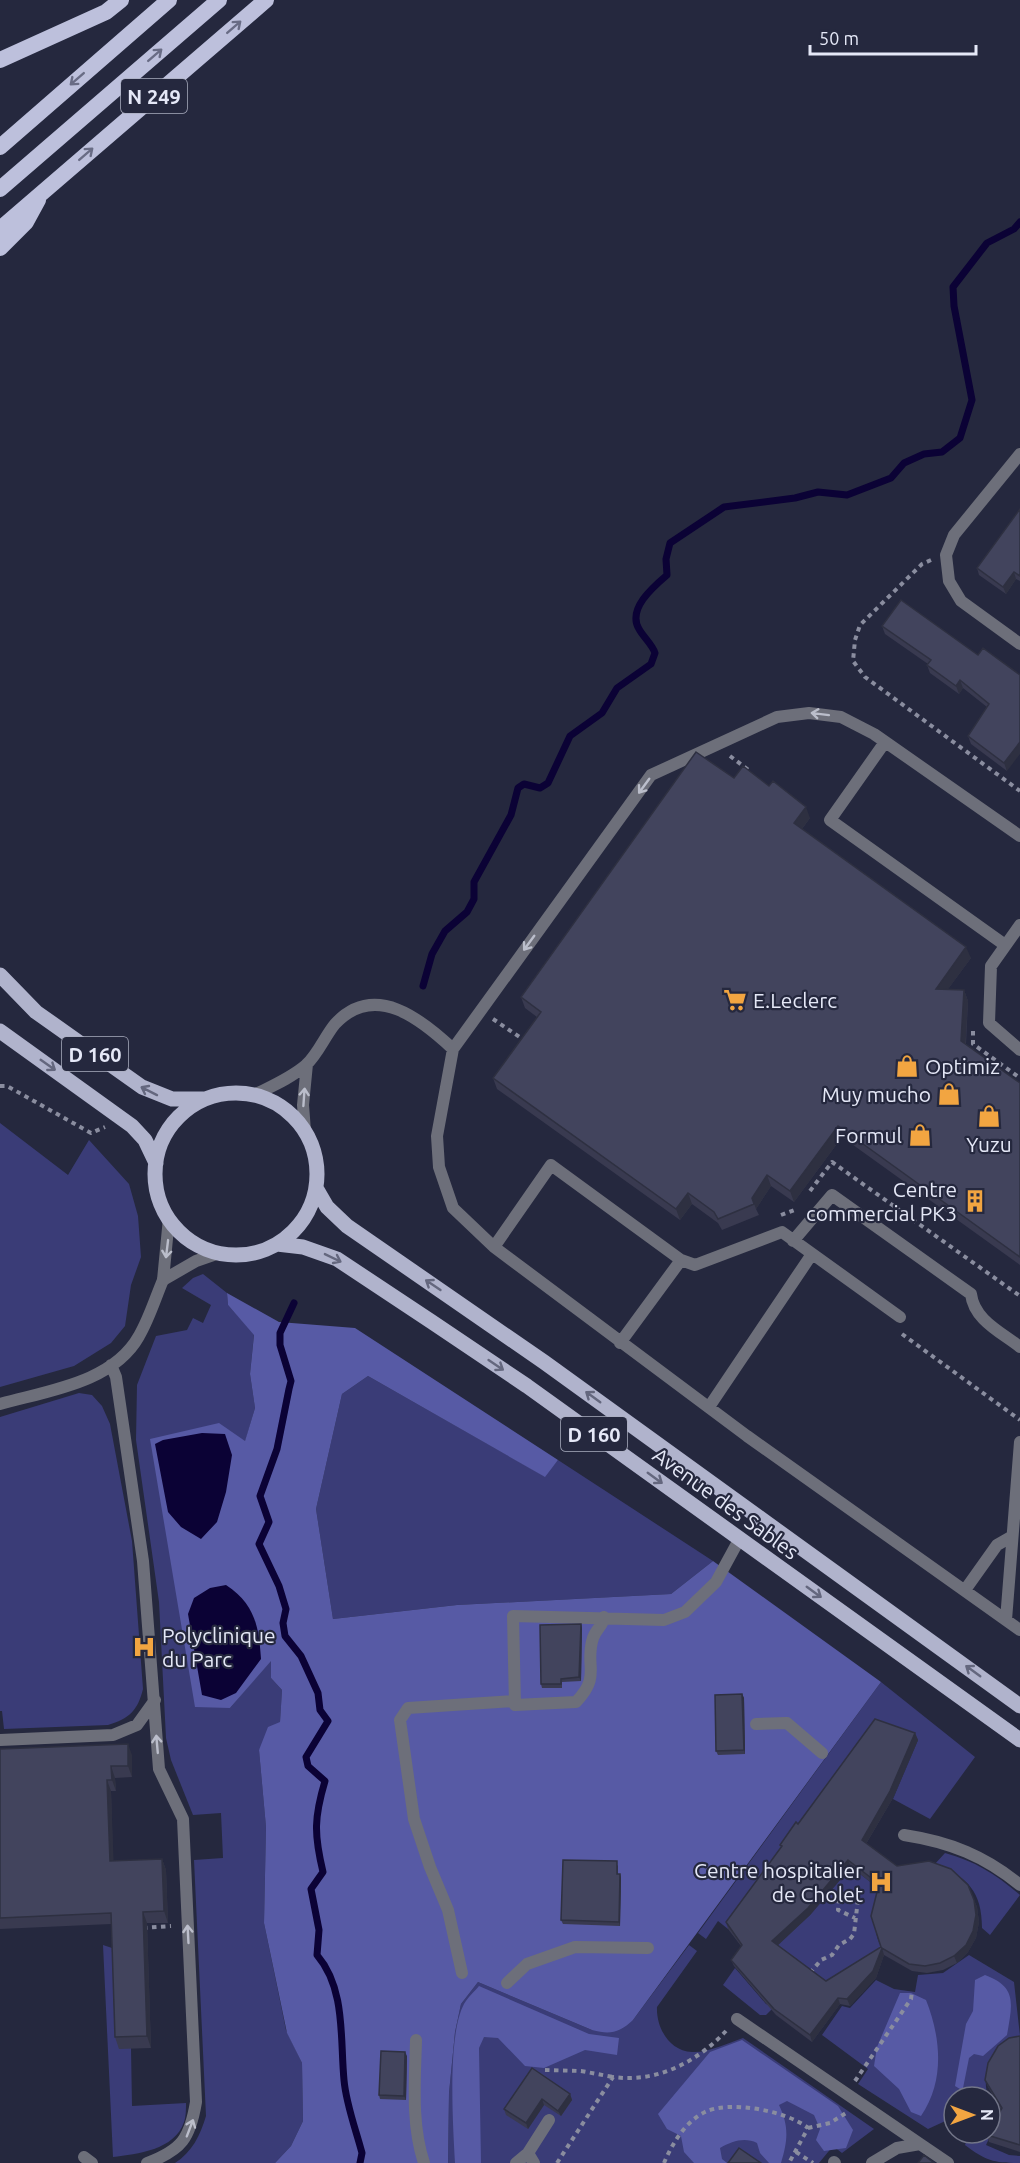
<svg xmlns="http://www.w3.org/2000/svg" width="1020" height="2163" font-family="Ubuntu,sans-serif">
  <rect width="100%" height="100%" fill="#25283e"/>
  <path fill="#3a3c77" d="M0,1123L68,1175L89,1140L129,1184L138,1216L141,1257L131,1285L125,1326L111,1343L74,1366L0,1387Z
    M203,1274L227,1293L228,1305L254,1334L250,1374L255,1408L245,1442L230,1708L271,1660V1678L282,1690L280,1723L259,1750L266,1827L264,1923L286,2030L302,2063L303,2121L291,2146L275,2163H175C192,2152 200,2136 206,2116L194,1860L223,1858L221,1813L193,1815L171,1760L166,1738L159,1602L136,1440L137,1385L156,1336L187,1330L193,1318L203,1323L211,1305L182,1288L193,1278Z
    M368,1376L544,1476L558,1460L713,1561L671,1594L457,1605L333,1619L316,1509L342,1394Z
    M79,1393L92,1395L102,1406L110,1424L132,1541L143,1689C138,1710 129,1719 108,1725L4,1729L2,1711H0V1417Z
    M881,1682L975,1757L930,1819L893,1799L918,1740L875,1725L728,1929L718,1921L706,1939L698,1933Z
    M945,1853C975,1861 997,1875 1020,1895L990,1935L982,1928C982,1892 968,1876 934,1865Z
    M851,1867L882,1891C876,1915 870,1931 885,1953L828,1987L766,1955L810,1915Z
    M103,1945L115,1949L119,2048H131L132,2106L186,2103C186,2109 186,2117 184,2122C175,2150 137,2154 113,2157Z
    M689,1945L697,1951L657,2007C656,2027 669,2051 692,2052C708,2053 728,2043 743,2038L874,2129L842,2153L833,2146L819,2163H448L449,2093L455,2032L461,2004L478,1982L592,2030L633,2020Z
    M969,1955L1014,1982L1020,2036C999,2056 979,2065 988,2097H954V2117L928,2129L858,2084L868,2069L822,2035L842,2006L850,2008L876,1980L894,1989L915,1992L918,1975L943,1973Z
    M735,1968L766,2004L774,2007L766,2015H760L723,1985Z
    M990,2100L1001,2113L986,2145L1009,2155L1020,2156V2163C994,2163 986,2161 965,2145L969,2133H990Z"/>
  <path fill="#575aa5" d="M227,1293L279,1322L355,1328L558,1460L545,1477L368,1376L342,1394L316,1509L333,1619L457,1605L671,1594L713,1561L881,1682L633,2020C619,2033 610,2035 592,2030L478,1982L461,2004L455,2032L449,2093L448,2163H275L291,2146L303,2121L302,2063L287,2033L264,1923L266,1827L259,1750L268,1727L280,1722L282,1690L271,1678V1661L230,1708L195,1707L150,1439L219,1423L245,1441L255,1408L250,1374L254,1335L228,1305Z
    M985,1975C1018,1987 1012,2005 1007,2035L983,2056L974,2054L969,2058L963,2088L960,2089L955,2086L966,2024L973,2011L975,1980Z
    M479,1986L589,2034L619,2038L617,2055L585,2050L544,2068L525,2066L498,2038L484,2037L479,2048L481,2163H455C453,2125 447,2036 464,2004C468,1997 475,1991 479,1986Z
    M900,1993H911L926,2000C941,2038 945,2081 921,2116L911,2112L899,2089L874,2066L877,2047Z
    M742,2040L838,2106L853,2130L846,2148L824,2151L816,2140L820,2129L814,2115L787,2101L779,2105C789,2126 788,2140 781,2163H769L760,2153L757,2143C745,2137 732,2141 720,2148L722,2159L727,2163H694L684,2152L681,2136L667,2129L658,2114L710,2052Z"/>
  <path fill="#0b0235" d="M202,1433L225,1434L232,1455L226,1492L217,1522L201,1539L181,1527L168,1512L155,1444L163,1440Z
    M226,1585C255,1604 259,1627 261,1659L236,1693L221,1700L202,1695L188,1614L194,1598L210,1588Z"/>
  <g fill="none" stroke-linecap="round" stroke-linejoin="round">
    <path stroke="#0b0235" stroke-width="7" d="M423,986L432,954L445,931L467,912L474,899V882L511,815L518,788L524,784L540,788L548,783L570,736L602,713L617,688L651,664L655,653C652,644 644,638 639,629C627,609 653,587 667,575L666,559L670,543L724,507L795,498L818,492L847,495L891,478L904,463L924,454L942,452L960,438L972,400L954,306L953,287L987,243L1014,229L1020,222
      M294,1303L280,1333V1345L291,1381L289,1389L277,1449L260,1496L269,1522L259,1544L279,1586L286,1609L283,1623L285,1636L301,1656L318,1693L320,1710L328,1721L306,1757L308,1766L325,1781C314,1818 314,1834 323,1872L311,1889L319,1930L317,1955C346,1989 340,2039 344,2080C346,2104 356,2130 362,2153L360,2163"/>
    <path stroke="#8a8d9f" stroke-width="4" stroke-dasharray="4.5 4.5" stroke-linecap="butt" d="M931,560L922,564L860,625L855,640L853,661L865,677L1020,791
      M730,756L751,772
      M493,1019L524,1040
      M973,1031V1044L1020,1078
      M0,1086H7L91,1133L105,1127
      M810,1191L832,1162L1020,1296
      M781,1215L797,1209
      M902,1334L1020,1420
      M143,1928L171,1926
      M810,1973L821,1960L832,1955L839,1945L850,1939L854,1934L858,1899L853,1895H845L839,1899L838,1910L855,1918
      M545,2070L581,2071L613,2077
      M855,2081L911,1999L912,1992
      M808,2128L830,2123L846,2113
      M796,2152L813,2163
      M557,2163L613,2077C657,2083 697,2062 726,2031
      M664,2163C672,2144 685,2122 705,2112C730,2100 787,2111 808,2128L789,2163"/>
    <path stroke="#6d6f7a" stroke-width="12" d="M885,742L830,820L1005,945
      M1020,836L874,734L841,717L809,713L777,717L651,775L453,1049L437,1136L439,1167L453,1208L494,1247L747,1436L1020,1630
      M1020,925L991,966L989,1023L1020,1050
      M254,1095C272,1086 291,1078 306,1065C318,1054 325,1036 335,1024C375,981 422,1020 453,1049
      M305,1131L303,1105L307,1064
      M793,1241L832,1195L971,1294C974,1320 1001,1332 1020,1347
      M494,1247L551,1165L681,1260L695,1265L782,1232L900,1317
      M620,1343L681,1260
      M111,1365L116,1377L143,1561L159,1769L183,1819L196,2102C190,2138 182,2150 147,2163
      M0,1404C46,1391 113,1383 139,1336C149,1319 155,1299 163,1280
      M709,1407L812,1254
      M965,1590L997,1545L1011,1537
      M604,1617C603,1626 596,1629 593,1638C584,1666 602,1675 576,1702L515,1705L513,1616L664,1620L685,1612L716,1582L740,1538
      M1006,1620L1020,1442
      M756,1724L787,1723L822,1753
      M0,1740L113,1735L137,1725L155,1700
      M904,1835C950,1842 985,1856 1020,1885
      M462,1973L448,1910L430,1867L414,1819L400,1720L408,1708L515,1701
      M507,1983L527,1964L575,1947L648,1948
      M737,2019L920,2144
      M416,2040C415,2080 411,2124 424,2163
      M84,2157L92,2163
      M834,2162L835,2163
      M516,2163L528,2153
      M534,2163L528,2153L549,2120
      M872,2163L897,2148L920,2144L948,2163"/>
    <path stroke="#6d6f7a" stroke-width="12" d="M1020,454L954,535L946,555L949,581L961,601L1020,644
      M163,1280L169,1218
      M163,1280L196,1261L219,1253"/>
    <path stroke="#b0b3cc" stroke-width="15" d="M0,975L36,1012L142,1087L172,1099H203
      M0,1031L132,1126L145,1140L156,1163
      M155 1174a81 81 0 1 1 162 0a81 81 0 1 1-162 0Z
      M316,1188L327,1207L347,1226L544,1362L1020,1706
      M277,1244L303,1247L337,1259L432,1322L527,1386L1020,1740"/>
    <path stroke="#bdc0dc" stroke-width="16" d="M0,60L106,12L121,0
      M0,147L169,0
      M0,189L219,0
      M0,229L266,0
      M0,248L26,222L38,200"/>
  </g>
  <path fill="#393a50" fill-rule="evenodd" d="M1020,509V581L1016,579L1006,594L979,575L977,568Z
    M882,626L978,655L1007,771L971,744L968,736L987,707L963,688L959,694L930,673L927,665L928,664L885,634Z
    M734,778L810,818L802,829L971,958L948,989L964,990L968,1001L966,1044L1020,1083V1265L842,1137L794,1202L771,1186L756,1209L759,1215L722,1230L718,1223L692,1204L680,1220L497,1089L493,1078L537,1017L525,1008L521,997Z
    M581,1624L582,1628L581,1681L562,1682V1688H542L541,1684Z
    M742,1694L744,1698L745,1754L718,1755L716,1751Z
    M915,1733L918,1740L893,1798L866,1844L897,1866L974,1900L977,1907L979,1922L976,1938L968,1952L957,1963L943,1970L927,1973L912,1971L884,1955L876,1978L850,2006L840,2004L812,2042L776,2015L734,1966L731,1960L741,1946L728,1929L726,1922L781,1848L780,1845L798,1824ZM851,1867L878,1888L881,1947L826,1981L778,1945L810,1915Z
    M0,1749L132,1755V1777L115,1778L116,1791H111L113,1861L162,1859L166,1870L168,1923H147L151,2048L119,2049L115,2037L111,1924L0,1929Z
    M618,1865V1874H620L621,1878L620,1926L563,1924L561,1920Z
    M1020,2036V2152L989,2142L987,2135L1001,2110L988,2087L985,2080Z
    M407,2056L406,2100L380,2099L379,2095Z
    M532,2068L570,2094L572,2100L561,2116L544,2105L528,2129L506,2115L504,2109Z"/>
  <path fill="#2e3041" d="M1014,572L1016,579L1006,594L1003,587Z
    M960,680L963,688L959,694L956,686Z
    M1020,742V754L1007,771L1004,763Z
    M806,807L810,818L798,834L794,823Z
    M966,947L971,958L940,1000L936,989Z
    M964,990L968,1001L965,1052L961,1041Z
    M838,1126L842,1137L794,1202L790,1191Z
    M767,1175L771,1186L756,1209L752,1198Z
    M688,1193L692,1204L680,1220L676,1209Z
    M581,1624L582,1628L581,1681L579,1677Z
    M742,1694L744,1698L745,1754L744,1750Z
    M915,1733L918,1740L893,1798L864,1847L862,1840Z
    M128,1744L132,1755V1777L128,1766Z
    M111,1766L115,1778L116,1791L112,1780Z
    M107,1780L111,1791L114,1872L110,1861Z
    M162,1859L166,1870L168,1923L164,1911Z
    M848,1860L851,1867L810,1915L775,1948L772,1941Z
    M620,1874L621,1878L620,1926L619,1922Z
    M974,1900L977,1907L979,1922L976,1938L968,1952L957,1963L954,1956Z
    M143,1912L147,1923L151,2048L147,2036Z
    M882,1948L884,1955L876,1978L850,2006L847,1999Z
    M838,1998L840,2004L812,2042L810,2035Z
    M405,2052L407,2056L406,2100L404,2096Z
    M570,2094L572,2100L561,2116L558,2111Z
    M542,2099L544,2105L528,2129L526,2123Z"/>
  <path fill="#42445d" stroke="#2e3041" stroke-width="1.5" fill-rule="evenodd" d="M1020,509V576L1014,572L1003,587L977,568Z
    M901,600L978,655L983,648L1020,675V742L1004,763L968,736L989,704L960,680L956,686L927,665L931,660L882,626Z
    M696,752L734,778L743,766L769,786L773,781L806,807L794,823L966,947L936,989L964,990L961,1041L1020,1083V1257L838,1126L790,1191L767,1175L752,1198L754,1204L718,1219L714,1212L688,1193L676,1209L493,1078L541,1012L521,997Z
    M581,1624L579,1677L561,1679V1684H541L540,1625Z
    M742,1694L744,1750L716,1751L715,1695Z
    M875,1719L915,1733L890,1791L862,1840L897,1866L929,1861L951,1869L968,1885L974,1900L976,1915L973,1931L966,1945L954,1956L940,1963L925,1966L909,1964L882,1948L873,1971L847,1999L838,1998L810,2035L774,2009L731,1960L742,1945L726,1922L782,1846L780,1845L796,1822L798,1824ZM848,1860L879,1884L871,1916L881,1947L826,1981L772,1941L808,1908Z
    M128,1744V1766H111L112,1780H107L110,1861L162,1859L164,1911L143,1912L147,2036L115,2037L111,1913L0,1918V1749Z
    M563,1860L617,1861V1874H620L619,1922L561,1920Z
    M1020,2036V2145L987,2135L988,2133H990V2129L1002,2108L985,2080L988,2063L998,2046L1009,2038Z
    M381,2051L405,2052L404,2096L379,2095Z
    M532,2068L570,2094L558,2111L542,2099L526,2123L504,2109Z
    M739,2148L761,2163H728Z
    M924,2155L934,2163H918Z"/>
  <defs><path id="oneway-shaft" d="M-6 0H5M1.5-3L5.5 0L1.5 3" fill="none" stroke-width="1.6" stroke-linecap="round" stroke-linejoin="round" transform="scale(1.5)"/></defs>
  <g stroke="#696c85">
    <use href="#oneway-shaft" transform="translate(234 27) rotate(-41)"/>
    <use href="#oneway-shaft" transform="translate(155 55) rotate(-41)"/>
    <use href="#oneway-shaft" transform="translate(77 79) rotate(139)"/>
    <use href="#oneway-shaft" transform="translate(86 154) rotate(-41)"/>
  </g>
  <g stroke="#bbbecb">
    <use href="#oneway-shaft" transform="translate(820 714) rotate(-173)"/>
    <use href="#oneway-shaft" transform="translate(644 786) rotate(126)"/>
    <use href="#oneway-shaft" transform="translate(529 943) rotate(126)"/>
    <use href="#oneway-shaft" transform="translate(304 1097) rotate(-86)"/>
    <use href="#oneway-shaft" transform="translate(167 1249) rotate(97)"/>
    <use href="#oneway-shaft" transform="translate(157 1744) rotate(-95)"/>
    <use href="#oneway-shaft" transform="translate(188 1934) rotate(-93)"/>
    <use href="#oneway-shaft" transform="translate(190 2128) rotate(-69)"/>
  </g>
  <g stroke="#64677e">
    <use href="#oneway-shaft" transform="translate(48 1065) rotate(35)"/>
    <use href="#oneway-shaft" transform="translate(149 1091) rotate(-153)"/>
    <use href="#oneway-shaft" transform="translate(333 1258) rotate(26)"/>
    <use href="#oneway-shaft" transform="translate(433 1285) rotate(-146)"/>
    <use href="#oneway-shaft" transform="translate(496 1365) rotate(34)"/>
    <use href="#oneway-shaft" transform="translate(593 1397) rotate(-144)"/>
    <use href="#oneway-shaft" transform="translate(655 1478) rotate(36)"/>
    <use href="#oneway-shaft" transform="translate(814 1592) rotate(36)"/>
    <use href="#oneway-shaft" transform="translate(973 1671) rotate(-144)"/>
  </g>
  <defs>
    <g id="supermarket-bare" transform="scale(1.8)"><path d="M-6-5.5h2.5l.6 2H6L4.5 2H-2.5L-4.4-4H-6ZM-1.5 3.2a1.3 1.3 0 1 0 .1 0ZM3 3.2a1.3 1.3 0 1 0 .1 0Z" fill="#f2a541" stroke="#25283e" stroke-width="2.5" paint-order="stroke"/></g>
    <g id="shop-bare" transform="scale(1.8)"><path d="M-5-2.5h2.3a2.7 3.5 0 0 1 5.4 0H5L5.5 6h-11ZM-1.5-2.5h3a1.5 2.3 0 0 0-3 0Z" fill="#f2a541" stroke="#25283e" stroke-width="2.5" paint-order="stroke"/></g>
    <g id="building-bare" transform="scale(1.8)"><path d="M-4-6H4V6H1V3H-1V6H-4ZM-2.5-4.3h1.7v1.8h-1.7ZM.8-4.3h1.7v1.8H.8ZM-2.5-1h1.7V.8h-1.7ZM.8-1h1.7V.8H.8Z" fill="#f2a541" stroke="#25283e" stroke-width="2.5" paint-order="stroke"/></g>
    <g id="hospital-bare" transform="scale(1.8)"><path d="M-5-5h3v3.5h4V-5h3V5h-3V1.5h-4V5h-3Z" fill="#f2a541" stroke="#25283e" stroke-width="2.5" paint-order="stroke"/></g>
  </defs>
  <g fill-rule="evenodd">
    <use href="#supermarket-bare" x="735" y="1000"/>
    <use href="#shop-bare" x="907" y="1066"/>
    <use href="#shop-bare" x="949" y="1094"/>
    <use href="#shop-bare" x="989" y="1116"/>
    <use href="#shop-bare" x="920" y="1135"/>
    <use href="#building-bare" x="975" y="1201"/>
    <use href="#hospital-bare" x="144" y="1647"/>
    <use href="#hospital-bare" x="881" y="1882"/>
  </g>
  <g text-anchor="middle" dominant-baseline="central" stroke-width="4.5" stroke-linejoin="round" paint-order="stroke">
    <g fill="#25283e" stroke="#abaec0" stroke-width="1.5">
      <rect x="121" y="79" width="66" height="34" rx="4.5"/>
      <rect x="62" y="1037" width="66" height="34" rx="4.5"/>
      <rect x="561" y="1417" width="66" height="34" rx="4.5"/>
    </g>
    <g font-size="20" font-weight="bold" fill="#e5e8f7">
      <text x="154" y="96">N 249</text>
      <text x="95" y="1054">D 160</text>
      <text x="594" y="1434">D 160</text>
    </g>
    <g font-size="21" fill="#e5e8f7" stroke="#25283e" text-anchor="end">
      <text x="753" y="1000" text-anchor="start">E.Leclerc</text>
      <text x="925" y="1066" text-anchor="start">Optimiz</text>
      <text x="931" y="1094">Muy mucho</text>
      <text x="902" y="1135">Formul</text>
      <text x="989" y="1144" text-anchor="middle">Yuzu</text>
      <text x="957" y="1189">Centre<tspan x="957" dy="24">commercial PK3</tspan></text>
      <text x="162" y="1635" text-anchor="start">Polyclinique<tspan x="162" dy="24">du Parc</tspan></text>
      <text x="863" y="1870">Centre hospitalier<tspan x="863" dy="24">de Cholet</tspan></text>
    </g>
    <g font-size="21" fill="#e5e8f7" stroke="#25283e">
      <text transform="translate(726 1503) rotate(36)">Avenue des Sables</text>
    </g>
  </g>
  <g transform="translate(972 2115) rotate(90)"><circle r="28" fill="#25283e" stroke="#727588" stroke-width="1.5"/>
  <path d="M0-4.5L10 22L0 15L-10 22Z" fill="#f2a541"/>
  <text y="-9" font-size="16" font-weight="bold" text-anchor="middle" fill="#e5e8f7">N</text>
  </g>
  <path d="M810 45v9h166v-9" fill="none" stroke="#e5e8f7" stroke-width="3"/>
  <text x="819" y="45" font-size="18" fill="#e5e8f7" stroke="#25283e" stroke-width="4.5" paint-order="stroke">50 m</text>
</svg>
